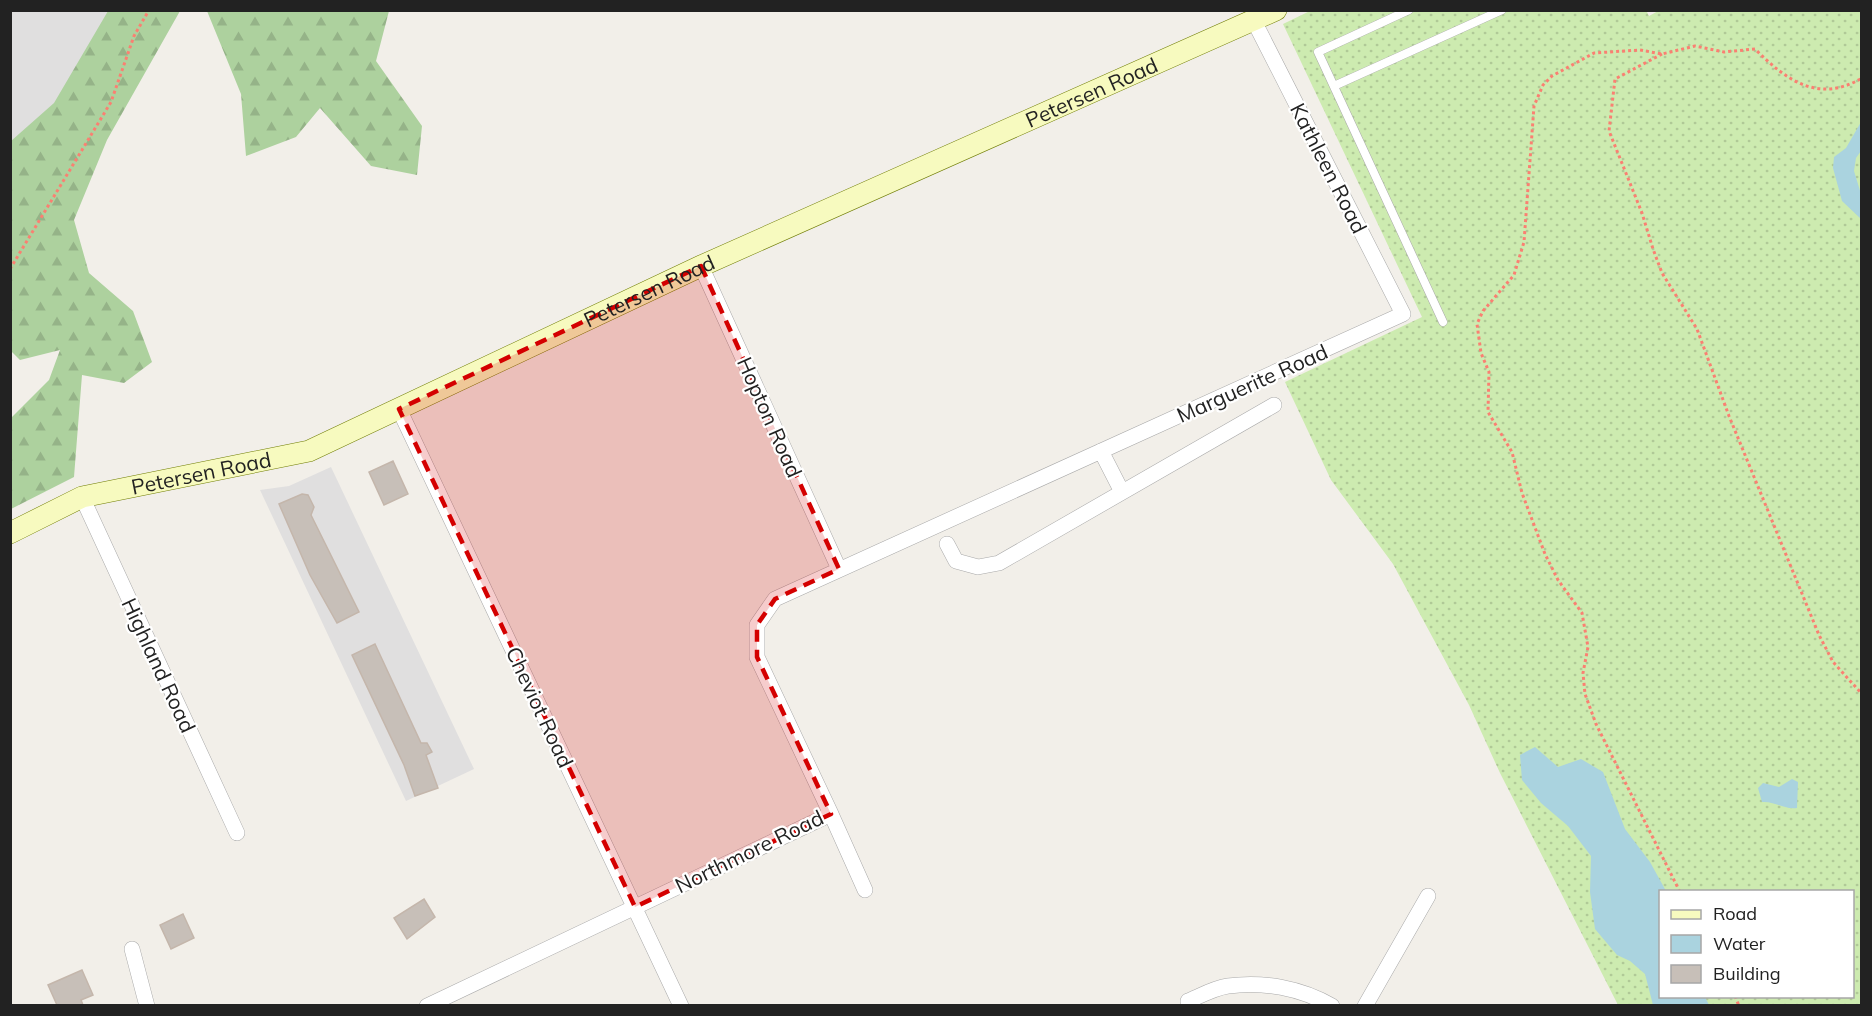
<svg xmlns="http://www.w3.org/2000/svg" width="1872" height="1016" font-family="Mulish,sans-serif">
  <defs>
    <pattern id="grass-dots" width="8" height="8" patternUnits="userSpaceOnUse" patternTransform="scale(1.5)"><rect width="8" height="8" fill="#cdebb0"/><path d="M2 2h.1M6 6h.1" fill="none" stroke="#b0c997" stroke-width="1.8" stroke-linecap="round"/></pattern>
    <pattern id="forest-firs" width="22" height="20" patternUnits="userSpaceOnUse" patternTransform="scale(1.5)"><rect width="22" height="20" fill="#add19e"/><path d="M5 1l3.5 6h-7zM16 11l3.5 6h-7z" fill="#95b388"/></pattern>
  </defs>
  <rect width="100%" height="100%" fill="#f2efe9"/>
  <path fill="#e0dfdf" d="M10,11H129L10,201Z
    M331,467L474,769L406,801L260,490L289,486Z"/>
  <path fill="url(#grass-dots)" fill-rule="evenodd" d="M1312,10H1646L1649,16L1660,10L1861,11V1005H1618L1500,773L1469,705L1393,564L1331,480L1285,382L1422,317L1283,24ZM1660,892H1852V996H1660Z"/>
  <path fill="url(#forest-firs)" d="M108,11H180L107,140L74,220L89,273L133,311L152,362L124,383L82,375L74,477L11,509V418L49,380L60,350L20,360L11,351V141L54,103Z
    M207,11H389L376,61L422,126L417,175L371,166L320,108L296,137L246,156L241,94Z"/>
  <path fill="#aad3df" d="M1861,122V151L1856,158L1854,171L1861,194V219L1842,201L1833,168L1834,157L1846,148Z
    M1535,747L1558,767L1581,759L1603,772L1625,829L1650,862L1666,891L1660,892V996L1705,997L1709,1005H1653L1645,974L1630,961L1617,955L1595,929L1590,892L1591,856L1568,826L1541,803L1522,780L1520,755Z
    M1792,779L1798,782L1797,808C1784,810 1775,801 1762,802L1758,788L1763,783L1779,787Z"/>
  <path fill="#c7bfb8" stroke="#c4b6ab" stroke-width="1.5" d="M393,461L408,494L384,505L369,472Z
    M302,494L308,495L314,507L311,515L359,612L337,623L310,575L279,504Z
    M375,644L421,743H427L432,752L426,755L438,788L415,796L404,765L352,655Z
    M424,899L435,917L407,939L394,918Z
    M183,914L194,938L171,949L160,925Z
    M82,970L93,995L81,1000L83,1005H57L48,985Z"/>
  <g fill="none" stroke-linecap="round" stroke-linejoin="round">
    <g stroke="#a9a9a9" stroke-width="9">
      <path id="lane" d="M1409,10L1318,52L1443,322
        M1334,86L1502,10"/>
    </g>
    <g stroke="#a9a9a9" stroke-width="16">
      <path id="street" d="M701,266L839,569
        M399,409L681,1006
        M1101,451L1122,492
        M82,497L237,833
        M947,544L956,561L978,567L999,563L1274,405
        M831,814L865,890
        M132,949L147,1006
        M1188,1001C1200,996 1214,988 1228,986C1263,981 1301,988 1332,1006
        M427,1006L831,814L757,657V625L775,599L1403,314L1254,21
        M1365,1006L1428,896"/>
    </g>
    <g stroke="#707d05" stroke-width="22">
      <g id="secondary">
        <path id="s1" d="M10,533L82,497L309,451L701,266L1276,10"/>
      </g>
    </g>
    <path stroke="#fa8072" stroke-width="3" stroke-dasharray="3 3" stroke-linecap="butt" d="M1662,54L1615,79L1609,131L1642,213L1653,249L1662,273L1697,329L1729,416L1819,635L1833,662L1862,694
      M10,269L111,102L134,36L149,10
      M1680,892L1596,724L1585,694L1583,673L1588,647L1582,613L1558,580L1545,554L1522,493L1512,452L1488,412L1489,372L1481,353L1477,324L1483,311L1514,275L1524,242L1534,106L1543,85L1552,76L1594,53L1640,50L1662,54L1695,46L1724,52L1755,49C1786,80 1818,104 1862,78
      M1735,996L1739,1006"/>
    <use href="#lane" stroke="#fff" stroke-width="8"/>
    <use href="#street" stroke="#fff" stroke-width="15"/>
    <use href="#secondary" stroke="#f7fabf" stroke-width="21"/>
  </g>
  <path fill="#d40000" fill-opacity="0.2" stroke="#d40000" stroke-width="4.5" stroke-dasharray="12 8" stroke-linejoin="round" d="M701,266L839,569L775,599L757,625V657L831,814L635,907L399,409Z"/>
  <g text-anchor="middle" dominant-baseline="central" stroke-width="4.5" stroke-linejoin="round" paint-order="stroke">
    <g font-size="21" fill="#222" stroke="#fff">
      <text stroke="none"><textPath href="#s1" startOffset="1173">Petersen Road</textPath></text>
      <text transform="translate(1329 168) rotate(63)">Kathleen Road</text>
      <text stroke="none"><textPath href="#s1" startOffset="688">Petersen Road</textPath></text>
      <text transform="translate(1252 383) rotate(-24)">Marguerite Road</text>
      <text transform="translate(770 417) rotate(66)">Hopton Road</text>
      <text stroke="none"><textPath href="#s1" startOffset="202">Petersen Road</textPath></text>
      <text transform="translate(159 665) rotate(65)">Highland Road</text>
      <text transform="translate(540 707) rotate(65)">Cheviot Road</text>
      <text transform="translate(749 851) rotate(-26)">Northmore Road</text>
    </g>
  </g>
  <rect width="1872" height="1016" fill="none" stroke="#222222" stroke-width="24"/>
  <rect x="1659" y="890" width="195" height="108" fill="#ffffff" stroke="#a7a7a7" stroke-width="1.5"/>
  <rect x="1671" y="910" width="30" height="9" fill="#f7fabf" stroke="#a7a7a7" stroke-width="1.5"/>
  <text x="1713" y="920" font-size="18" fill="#222222">Road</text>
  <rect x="1671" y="935" width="30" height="18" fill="#aad3df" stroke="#a7a7a7" stroke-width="1.5"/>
  <text x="1713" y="950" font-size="18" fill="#222222">Water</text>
  <rect x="1671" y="965" width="30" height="18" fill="#c7bfb8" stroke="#a7a7a7" stroke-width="1.5"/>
  <text x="1713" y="980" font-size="18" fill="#222222">Building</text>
</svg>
